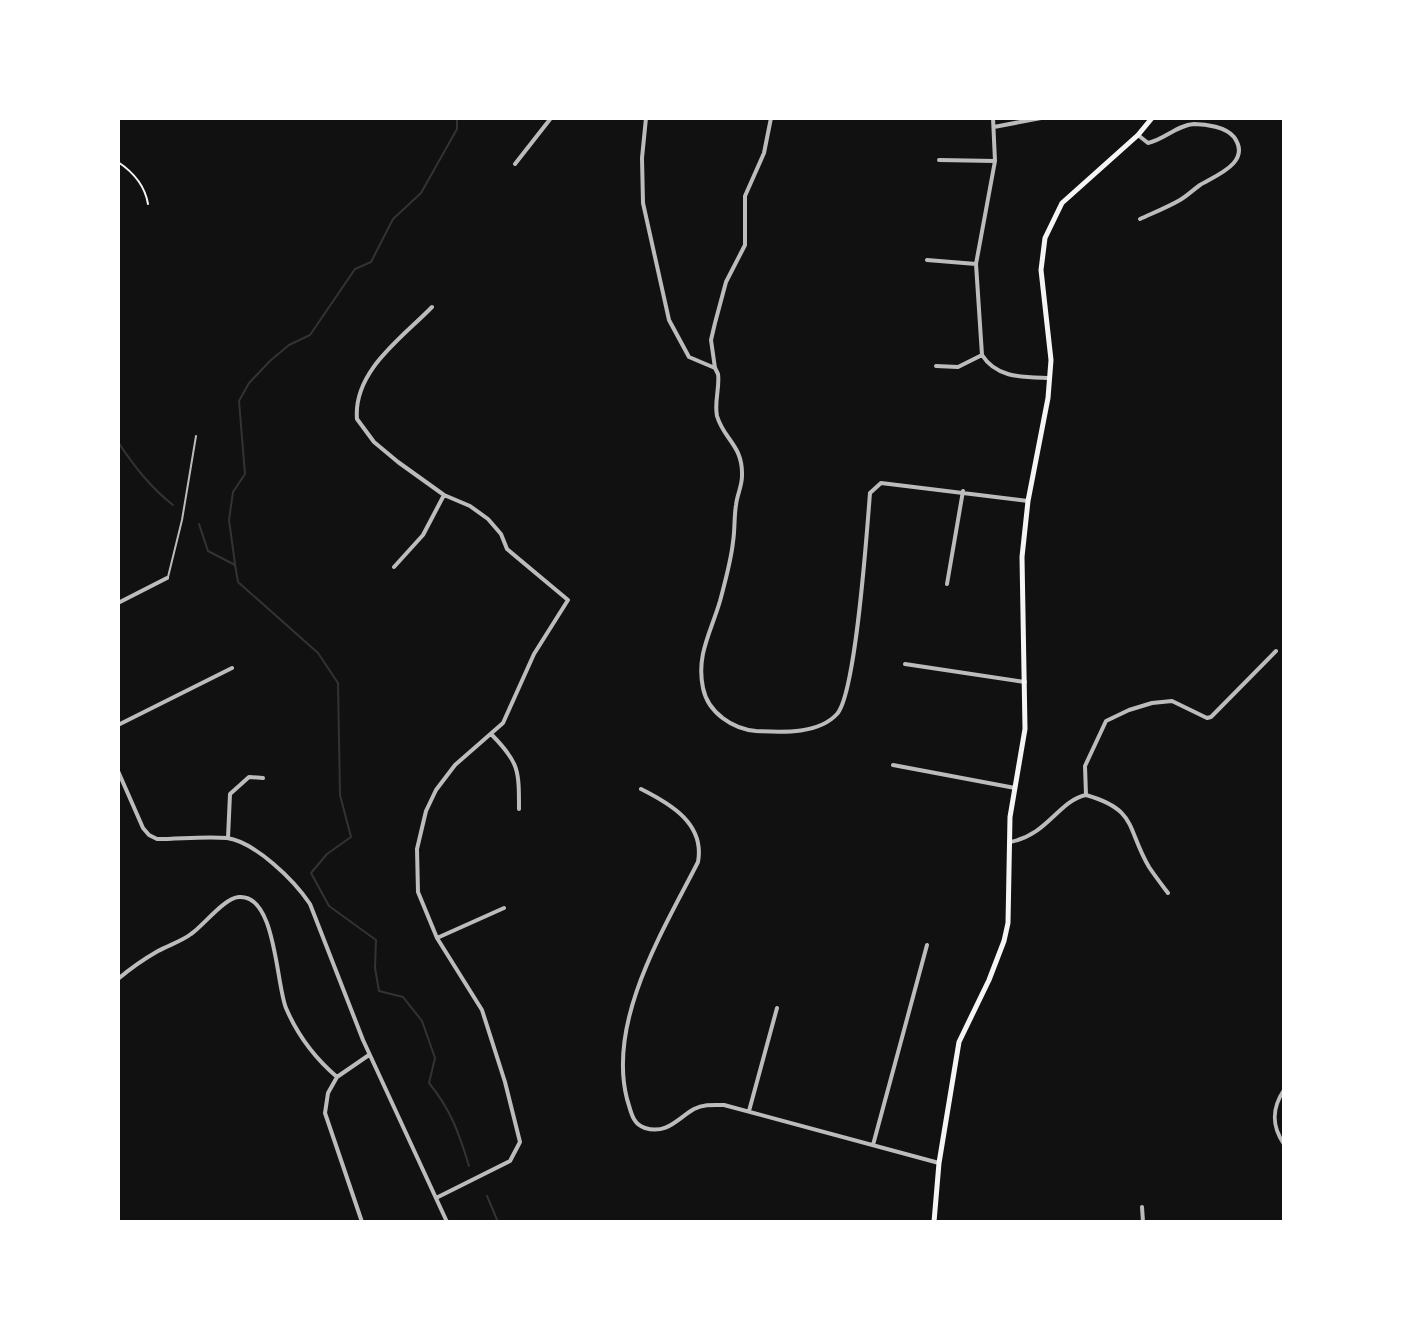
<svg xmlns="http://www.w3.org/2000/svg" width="1402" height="1340" font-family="'PT Sans',sans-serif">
  <rect width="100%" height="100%" fill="#111"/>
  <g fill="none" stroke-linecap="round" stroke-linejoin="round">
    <path stroke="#333" stroke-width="2" d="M118,442C134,466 150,487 173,505
      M199,524L208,551L235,565L238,582L318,653L338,683L340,795L351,837L327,854L311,873L329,906L376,940L375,968L379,991L403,997L422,1021L435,1058L429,1083C451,1110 459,1133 469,1166
      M235,564L229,520L233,492L245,474L239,401L249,383L271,360L289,345L310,335L355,269L371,262L393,219L421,193L457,129V118
      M487,1196L498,1222"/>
    <path stroke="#f5f5f5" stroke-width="2" d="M118,162C133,172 145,186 148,204"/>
    <path stroke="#bcbcbc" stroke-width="2" d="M168,577L182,520L196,436"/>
    <path stroke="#bcbcbc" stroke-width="4" d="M646,118L642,158L643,203L669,320L689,357L715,368L718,374C720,387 714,402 717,416C724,440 743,445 742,476C742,486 737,495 736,505C734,517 735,530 733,542C731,561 725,582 720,601C711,632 696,655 703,688C708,713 733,729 756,731C780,732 818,735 837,714C856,693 867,530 870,493L881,483L1028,501
      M993,118L995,161L976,264L982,355C997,379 1025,377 1050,378
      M994,127L1041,118
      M1138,135L1148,143C1164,140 1177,125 1194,124C1206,124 1226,127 1234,137C1252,162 1217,175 1200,185C1193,190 1187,196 1180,200C1168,207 1153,213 1140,219
      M939,160L995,161
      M515,164L551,118
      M927,260L976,264
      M432,307C402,338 353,371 357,419L374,442L398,462L444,495L470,506L488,519L501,534L507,549L568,600L534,654L503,723L455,765L436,790L426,811L417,849L418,892L437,938L482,1010L505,1082L520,1142L510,1161L436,1198
      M936,366L958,367L982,355
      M715,368L711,340L715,323L726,282L745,245V196L764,153L771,118
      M394,567L423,535L444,495
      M947,584L963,491
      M118,603L167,578
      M905,664L1025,682
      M118,725L232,668
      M491,734C519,762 519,770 519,809
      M893,765L1015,788
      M118,771L143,828L149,835L157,839C180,839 204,836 227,838C255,842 294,880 310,904L363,1040L447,1222
      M641,789C671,804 705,824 698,862C664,929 607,1020 627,1099C631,1111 632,1124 645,1128C667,1135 678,1118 694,1109C704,1104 714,1105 724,1105L939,1163
      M1086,795L1085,766L1106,721L1129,710L1152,703L1172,701L1207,718L1211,717L1276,651
      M1086,795C1138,810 1126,828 1149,867C1155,876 1162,885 1168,893
      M228,838L230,794L249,777L263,778
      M1010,842C1048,835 1058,801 1086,795
      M437,938L504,908
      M118,979C131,968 144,959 158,951C169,945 182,941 191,934C204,925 224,898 239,897C276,894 276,984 286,1008C297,1034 316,1059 337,1077
      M1284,1090C1272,1108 1271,1125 1284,1144
      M749,1111L777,1008
      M873,1145L927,945
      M1142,1207L1143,1222
      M362,1222L325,1113L328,1093L337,1077L369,1055"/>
    <path stroke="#f5f5f5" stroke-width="5" d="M934,1222L939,1163L959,1042L989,980L1004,941L1008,923L1010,817L1025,729L1022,557L1028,501L1048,398L1051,360L1041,270L1045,238L1062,203L1138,135L1152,118"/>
  </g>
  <rect width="1402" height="1340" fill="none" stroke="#ffffff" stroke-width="240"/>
</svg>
